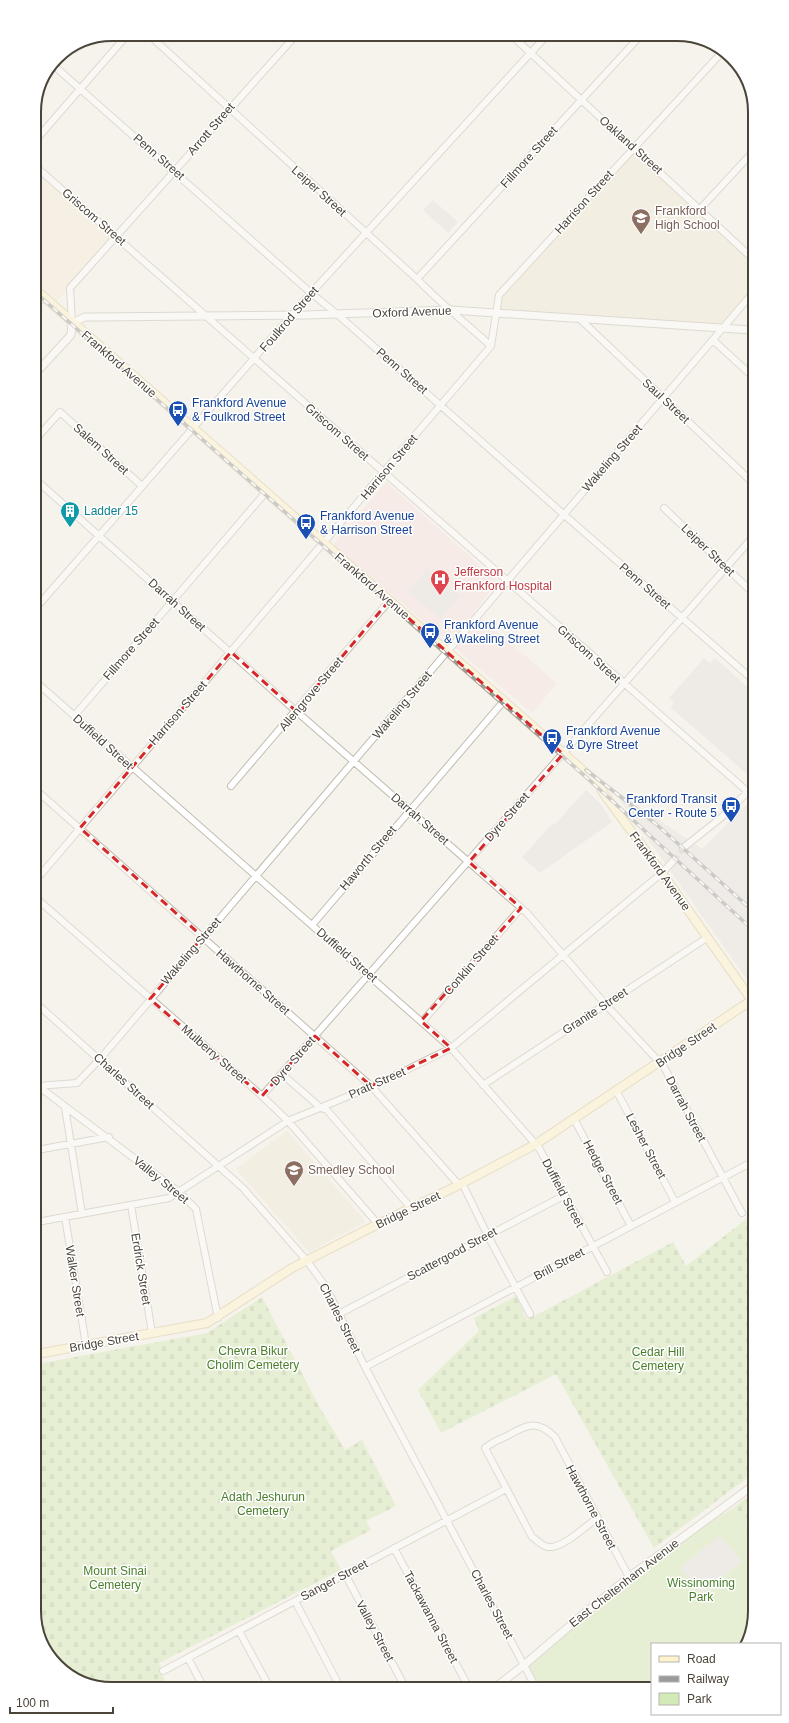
<svg xmlns="http://www.w3.org/2000/svg" width="789" height="1723" font-family="Arial,sans-serif">
  <defs>
    <pattern id="cemetery-stones" width="16" height="16" patternUnits="userSpaceOnUse"><rect width="16" height="16" fill="#d2eab5"/><path d="M2 7V4a2 2 0 0 1 4 0v3zM10 15v-3a2 2 0 0 1 4 0v3z" fill="#b6ca9c"/></pattern>
  </defs>
  <rect width="100%" height="100%" fill="#f6f3ec"/>
  <path fill="#f7ead8" d="M34,169L112,237L56,302L35,282Z"/>
  <path fill="#e6e2dd" d="M611,787L702,849L753,798V988Z"/>
  <path fill="#efe8d6" d="M633,147L751,257V295L724,327L496,312L499,295Z
    M287,1131L366,1222L309,1252L236,1169Z"/>
  <path fill="#f6e3e0" d="M386,482L498,581L474,612L557,683L532,713L333,545Z"/>
  <path fill="#d2eab5" d="M733,1508L755,1547V1612L744,1644H652V1685L535,1686L524,1665L672,1545Z"/>
  <path fill="url(#cemetery-stones)" d="M754,1213L755,1472L654,1548L556,1374L441,1433L418,1390L479,1331L474,1318L516,1296L527,1320L673,1242L686,1266Z
    M262,1297L321,1410L345,1450L362,1440L396,1506L366,1521L371,1530L331,1551L341,1570L159,1663L162,1669H159L169,1688L106,1689L65,1673L44,1644L38,1612L37,1364L207,1333Z
    M755,1491V1547L733,1508Z"/>
  <path fill="#e5e3e0" d="M433,200L458,222L448,233L423,210Z
    M427,569L460,596L441,619L408,592Z
    M704,658L710,663L715,658L752,691L753,772L749,776L670,707L674,703L669,698Z
    M586,790L600,803L612,822L540,873L522,857L553,823L555,824Z
    M720,1535L742,1562L702,1594L679,1568Z"/>
  <g fill="none" stroke-linecap="round" stroke-linejoin="round">
    <path stroke="#d4d0c8" stroke-width="6" stroke-dasharray="6 3" stroke-linecap="butt" d="M674,860L683,848"/>
    <g stroke="#c2bbae" stroke-width="8">
      <path id="minor" d="M148,34L417,279C440,303 467,324 491,346
        M510,34L751,257
        M52,64L311,293L337,314L569,519L752,679
        M34,142L128,34
        M34,165L748,792
        M700,209L751,154
        M417,279L642,34
        M35,298L47,300
        M580,319L752,482
        M72,323L70,288L297,34
        M713,340L752,376
        M35,440L60,412L142,486
        M35,479L296,711L527,913L606,1005L664,1067L742,1213
        M664,508L752,592
        M35,609L311,293L548,34
        M36,682L451,1048L539,1148L607,1272
        M74,716L266,492
        M231,786L389,601
        M36,790L371,1086L459,1185
        M683,848L722,817L753,787
        M36,880L491,346L499,295L724,50
        M36,898L262,1096L288,1121L378,1224
        M312,925L503,702
        M37,1004L243,1188L307,1261L326,1287L365,1367L535,1686
        M422,1022L521,908
        M282,1074L321,1108L327,1110L411,1208
        M483,1085L708,937
        M37,1086L77,1083L100,1059L751,295
        M38,1086L179,1192L196,1209L218,1318
        M616,1090L675,1202
        M262,1096L752,538
        M65,1107L82,1214
        M574,1119L631,1226
        M37,1150L109,1137
        M462,1183L488,1236L530,1314
        M131,1205L152,1333
        M65,1217L86,1345
        M37,1222L169,1198L288,1121L378,1084L451,1048L662,873L674,860
        M339,1314L565,1195
        M365,1367L754,1161
        M597,1518C586,1526 562,1549 548,1547C542,1546 537,1540 532,1537L485,1448C491,1443 500,1439 507,1436C527,1425 537,1419 555,1437L629,1577
        M394,1548L468,1686
        M345,1574L405,1687
        M295,1601L340,1687
        M239,1631L270,1688
        M188,1658L204,1688
        M163,1671L506,1489"/>
    </g>
    <g stroke="#c2bbae" stroke-width="9">
      <path id="tertiary" d="M35,374L71,335L72,323L85,317H94L306,315L451,310L751,330
        M497,1686L524,1665L586,1612L629,1577L755,1484"/>
    </g>
    <g stroke="#d6c79b" stroke-width="10">
      <path id="secondary" d="M35,289L595,781L600,786L604,794L662,873L753,1002
        M37,1354L207,1323L292,1268L378,1224L459,1185L536,1144L752,1000"/>
    </g>
    <use href="#minor" stroke="#fff" stroke-width="6"/>
    <use href="#tertiary" stroke="#fff" stroke-width="7"/>
    <use href="#secondary" stroke="#fff3cd" stroke-width="8"/>
    <g stroke="#9a9a9a" stroke-width="3.5">
      <path id="rail" d="M35,292L585,776L753,930
        M586,770L656,824L753,911"/>
    </g>
    <use href="#rail" stroke="#fff" stroke-width="2" stroke-dasharray="6" stroke-linecap="butt"/>
  </g>
  <path d="M0 0H789V1723H0ZM389,601L563,754L469,862L521,908L421,1021L451,1048L371,1086L315,1036L262,1096L150,999L203,937L80,828L231,652L296,711Z" fill="#f6f3ec" fill-opacity=".55" fill-rule="evenodd"/>
  <path fill="none" stroke="#d62828" stroke-width="3" stroke-dasharray="8 5" stroke-linejoin="round" d="M389,601L563,754L469,862L521,908L421,1021L451,1048L371,1086L315,1036L262,1096L150,999L203,937L80,828L231,652L296,711Z"/>
  <defs>
    <g id="school-pin" transform="scale(1)"><path d="M0 17L-7.5 6A9.5 9.5 0 1 1 7.5 6Z" fill="#8d6e63" stroke="#fff"/><path d="M0-5L7-2L0 1L-7-2ZM-4 1L0 2.5L4 1V4Q0 6-4 4Z" fill="#fff"/></g>
    <g id="bus-pin" transform="scale(1)"><path d="M0 17L-7.5 6A9.5 9.5 0 1 1 7.5 6Z" fill="#1a4fb4" stroke="#fff"/><path d="M-5-6H5V4H4V6H2V4H-2V6H-4V4H-5ZM-3.5-4V0h7V-4ZM-3.5 1.2v1.5H-2V1.2ZM2 1.2v1.5H3.5V1.2Z" fill="#fff"/></g>
    <g id="building-pin" transform="scale(1)"><path d="M0 17L-7.5 6A9.5 9.5 0 1 1 7.5 6Z" fill="#0f9aa8" stroke="#fff"/><path d="M-4-6H4V6H1V3H-1V6H-4ZM-2.5-4.3h1.7v1.8h-1.7ZM.8-4.3h1.7v1.8H.8ZM-2.5-1h1.7V.8h-1.7ZM.8-1h1.7V.8H.8Z" fill="#fff"/></g>
    <g id="hospital-pin" transform="scale(1)"><path d="M0 17L-7.5 6A9.5 9.5 0 1 1 7.5 6Z" fill="#e0444e" stroke="#fff"/><path d="M-5-5h3v3.5h4V-5h3V5h-3V1.5h-4V5h-3Z" fill="#fff"/></g>
  </defs>
  <g fill-rule="evenodd">
    <use href="#school-pin" x="641" y="218"/>
    <use href="#bus-pin" x="178" y="410"/>
    <use href="#building-pin" x="70" y="511"/>
    <use href="#bus-pin" x="306" y="523"/>
    <use href="#hospital-pin" x="440" y="579"/>
    <use href="#bus-pin" x="430" y="632"/>
    <use href="#bus-pin" x="552" y="738"/>
    <use href="#bus-pin" x="731" y="806"/>
    <use href="#school-pin" x="294" y="1170"/>
  </g>
  <g text-anchor="middle" dominant-baseline="central" stroke-width="3" stroke-linejoin="round" paint-order="stroke">
    <g font-size="12" fill="#4b4439" stroke="#fff">
      <text transform="translate(211 129) rotate(-49)">Arrott Street</text>
      <text transform="translate(631 145) rotate(42)">Oakland Street</text>
      <text transform="translate(159 157) rotate(41)">Penn Street</text>
      <text transform="translate(529 157) rotate(-48)">Fillmore Street</text>
      <text transform="translate(319 191) rotate(42)">Leiper Street</text>
      <text transform="translate(584 202) rotate(-48)">Harrison Street</text>
      <text transform="translate(94 217) rotate(41)">Griscom Street</text>
      <text transform="translate(412 312) rotate(-2)">Oxford Avenue</text>
      <text transform="translate(289 319) rotate(-49)">Foulkrod Street</text>
      <text transform="translate(119 364) rotate(41)">Frankford Avenue</text>
      <text transform="translate(402 371) rotate(41)">Penn Street</text>
      <text transform="translate(666 401) rotate(43)">Saul Street</text>
      <text transform="translate(337 432) rotate(41)">Griscom Street</text>
      <text transform="translate(101 449) rotate(42)">Salem Street</text>
      <text transform="translate(612 458) rotate(-49)">Wakeling Street</text>
      <text transform="translate(389 467) rotate(-50)">Harrison Street</text>
      <text transform="translate(708 550) rotate(44)">Leiper Street</text>
      <text transform="translate(372 586) rotate(41)">Frankford Avenue</text>
      <text transform="translate(645 586) rotate(41)">Penn Street</text>
      <text transform="translate(177 605) rotate(42)">Darrah Street</text>
      <text transform="translate(131 649) rotate(-49)">Fillmore Street</text>
      <text transform="translate(589 654) rotate(42)">Griscom Street</text>
      <text transform="translate(311 694) rotate(-50)">Allengrove Street</text>
      <text transform="translate(402 705) rotate(-50)">Wakeling Street</text>
      <text transform="translate(178 713) rotate(-49)">Harrison Street</text>
      <text transform="translate(103 742) rotate(42)">Duffield Street</text>
      <text transform="translate(507 817) rotate(-49)">Dyre Street</text>
      <text transform="translate(420 819) rotate(41)">Darrah Street</text>
      <text transform="translate(368 858) rotate(-50)">Haworth Street</text>
      <text transform="translate(660 871) rotate(54)">Frankford Avenue</text>
      <text transform="translate(191 951) rotate(-49)">Wakeling Street</text>
      <text transform="translate(347 955) rotate(41)">Duffield Street</text>
      <text transform="translate(471 965) rotate(-49)">Conklin Street</text>
      <text transform="translate(253 982) rotate(41)">Hawthorne Street</text>
      <text transform="translate(595 1011) rotate(-33)">Granite Street</text>
      <text transform="translate(686 1045) rotate(-34)">Bridge Street</text>
      <text transform="translate(214 1054) rotate(41)">Mulberry Street</text>
      <text transform="translate(293 1061) rotate(-49)">Dyre Street</text>
      <text transform="translate(124 1081) rotate(42)">Charles Street</text>
      <text transform="translate(377 1083) rotate(-24)">Pratt Street</text>
      <text transform="translate(686 1109) rotate(62)">Darrah Street</text>
      <text transform="translate(646 1146) rotate(62)">Lesher Street</text>
      <text transform="translate(603 1172) rotate(62)">Hedge Street</text>
      <text transform="translate(161 1180) rotate(39)">Valley Street</text>
      <text transform="translate(563 1193) rotate(62)">Duffield Street</text>
      <text transform="translate(408 1210) rotate(-26)">Bridge Street</text>
      <text transform="translate(452 1254) rotate(-28)">Scattergood Street</text>
      <text transform="translate(559 1264) rotate(-28)">Brill Street</text>
      <text transform="translate(141 1269) rotate(81)">Erdrick Street</text>
      <text transform="translate(75 1281) rotate(81)">Walker Street</text>
      <text transform="translate(340 1318) rotate(63)">Charles Street</text>
      <text transform="translate(104 1342) rotate(-10)">Bridge Street</text>
      <text transform="translate(591 1507) rotate(62)">Hawthorne Street</text>
      <text transform="translate(334 1580) rotate(-28)">Sanger Street</text>
      <text transform="translate(624 1583) rotate(-38)">East Cheltenham Avenue</text>
      <text transform="translate(492 1604) rotate(62)">Charles Street</text>
      <text transform="translate(431 1617) rotate(62)">Tackawanna Street</text>
      <text transform="translate(375 1631) rotate(62)">Valley Street</text>
    </g>
    <g font-size="12" fill="#785e54" stroke="#fff" text-anchor="start">
      <text x="655" y="211">Frankford<tspan x="655" dy="14">High School</tspan></text>
      <text x="308" y="1170">Smedley School</text>
    </g>
    <g font-size="12" fill="#164399" stroke="#fff" text-anchor="start">
      <text x="192" y="403">Frankford Avenue<tspan x="192" dy="14">&amp; Foulkrod Street</tspan></text>
      <text x="320" y="516">Frankford Avenue<tspan x="320" dy="14">&amp; Harrison Street</tspan></text>
      <text x="444" y="625">Frankford Avenue<tspan x="444" dy="14">&amp; Wakeling Street</tspan></text>
      <text x="566" y="731">Frankford Avenue<tspan x="566" dy="14">&amp; Dyre Street</tspan></text>
      <text x="717" y="799" text-anchor="end">Frankford Transit<tspan x="717" dy="14">Center - Route 5</tspan></text>
    </g>
    <g font-size="12" fill="#0d838f" stroke="#fff" text-anchor="start">
      <text x="84" y="511">Ladder 15</text>
    </g>
    <g font-size="12" fill="#be3a42" stroke="#fff" text-anchor="start">
      <text x="454" y="572">Jefferson<tspan x="454" dy="14">Frankford Hospital</tspan></text>
    </g>
    <g font-size="12" fill="#4a7f2a" stroke="#fff">
      <text x="253" y="1351">Chevra Bikur<tspan x="253" dy="14">Cholim Cemetery</tspan></text>
      <text x="658" y="1352">Cedar Hill<tspan x="658" dy="14">Cemetery</tspan></text>
      <text x="263" y="1497">Adath Jeshurun<tspan x="263" dy="14">Cemetery</tspan></text>
      <text x="115" y="1571">Mount Sinai<tspan x="115" dy="14">Cemetery</tspan></text>
      <text x="701" y="1583">Wissinoming<tspan x="701" dy="14">Park</tspan></text>
    </g>
  </g>
  <path d="M0 0H789V1723H0ZM112 41H677A71 71 0 0 1 748 112V1611A71 71 0 0 1 677 1682H112A71 71 0 0 1 41 1611V112A71 71 0 0 1 112 41Z" fill="#fff" fill-rule="evenodd"/>
  <path fill="none" stroke="#4b4439" stroke-width="2" d="M112 41H677A71 71 0 0 1 748 112V1611A71 71 0 0 1 677 1682H112A71 71 0 0 1 41 1611V112A71 71 0 0 1 112 41Z"/>
  <rect x="651" y="1643" width="130" height="72" fill="#ffffff" stroke="#b7b4b0"/>
  <rect x="659" y="1656" width="20" height="6" fill="#fff3cd" stroke="#b7b4b0"/>
  <text x="687" y="1663" font-size="12" fill="#4b4439">Road</text>
  <rect x="659" y="1676" width="20" height="6" fill="#9a9a9a" stroke="#b7b4b0"/>
  <text x="687" y="1683" font-size="12" fill="#4b4439">Railway</text>
  <rect x="659" y="1693" width="20" height="12" fill="#d2eab5" stroke="#b7b4b0"/>
  <text x="687" y="1703" font-size="12" fill="#4b4439">Park</text>
  <path d="M10 1707v6h103v-6" fill="none" stroke="#4b4439" stroke-width="2"/>
  <text x="16" y="1707" font-size="12" fill="#4b4439" stroke="#ffffff" stroke-width="3" paint-order="stroke">100 m</text>
</svg>
